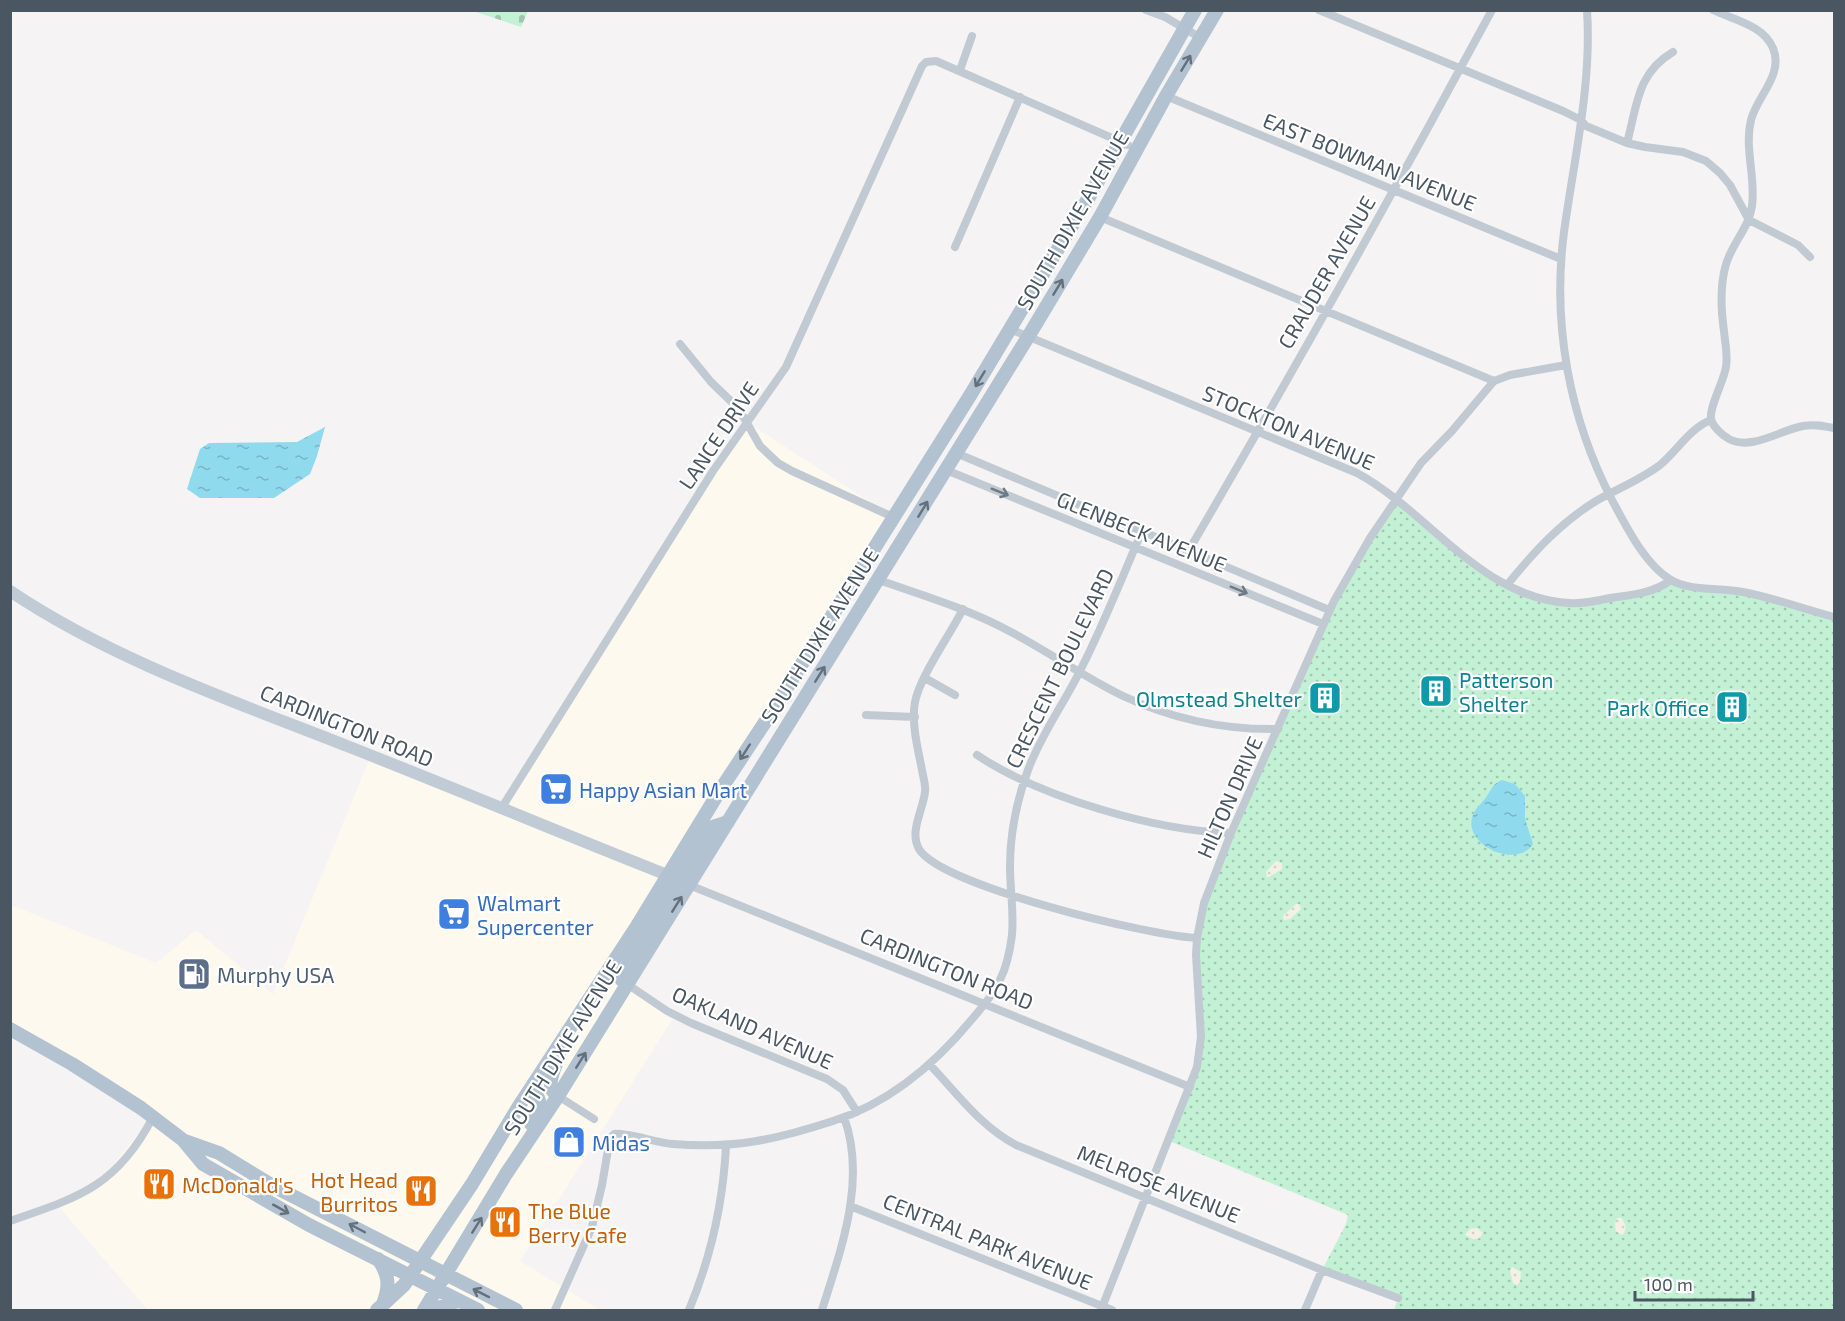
<svg xmlns="http://www.w3.org/2000/svg" width="1845" height="1321" font-family="'Exo 2',sans-serif">
  <defs>
    <pattern id="green-dots" width="8" height="8" patternUnits="userSpaceOnUse" patternTransform="scale(1.5)"><rect width="8" height="8" fill="#c3f1d5"/><path d="M2 2h.1M6 6h.1" fill="none" stroke="#a0c6b0" stroke-width="1.8" stroke-linecap="round"/></pattern>
    <pattern id="sand-dots" width="8" height="8" patternUnits="userSpaceOnUse" patternTransform="scale(1.5)"><rect width="8" height="8" fill="#f5f0e5"/><path d="M2 2h.1M6 6h.1" fill="none" stroke="#d4d0c7" stroke-width="1.8" stroke-linecap="round"/></pattern>
    <pattern id="cemetery-stones" width="16" height="16" patternUnits="userSpaceOnUse" patternTransform="scale(1.5)"><rect width="16" height="16" fill="#c3f1d5"/><path d="M2 7V4a2 2 0 0 1 4 0v3zM10 15v-3a2 2 0 0 1 4 0v3z" fill="#a0c6b0"/></pattern>
    <pattern id="water-ripples" width="26" height="14" patternUnits="userSpaceOnUse" patternTransform="scale(1.5)"><rect width="26" height="14" fill="#90daee"/><path d="M2 4q2-2 4 0t4 0M15 11q2-2 4 0t4 0" fill="none" stroke="#78b4c4"/></pattern>
  </defs>
  <rect width="100%" height="100%" fill="#f5f3f3"/>
  <path fill="#fdf9ef" d="M747,422L893,517L607,973L675,1015L520,1261L600,1310H148L57,1205L96,1186L152,1117L11,1034V905L156,963L196,930L273,994L371,755L501,809Z"/>
  <path fill="url(#green-dots)" d="M1397,499L1494,578L1557,602L1617,597L1671,580L1739,591L1834,617V1310H1394L1398,1298L1322,1270L1346,1224L1348,1215L1169,1141L1200,1053L1196,984L1204,903L1329,610Z"/>
  <path fill="url(#sand-dots)" d="M1276,861L1282,863V869L1267,878L1266,872Z
    M1296,904H1299L1301,909L1290,919L1284,920L1283,916Z
    M1617,1218H1622L1626,1227L1624,1233L1622,1235L1616,1232L1615,1223Z
    M1477,1228L1483,1233L1479,1239H1473L1465,1235L1470,1229Z
    M1512,1267L1521,1272L1520,1282L1517,1285L1513,1283L1510,1271Z"/>
  <path fill="url(#cemetery-stones)" d="M473,11H528L521,27Z"/>
  <path fill="url(#water-ripples)" d="M325,427L317,456L310,474L274,498H200L187,489L200,449L209,443L297,442Z
    M1502,780L1515,784L1525,796V819L1533,844C1516,871 1456,842 1475,811C1477,807 1481,804 1484,800C1490,793 1492,783 1502,780Z"/>
  <g fill="none" stroke-linecap="round" stroke-linejoin="round">
    <path stroke="#c1cad2" stroke-width="8" d="M1146,10L1165,17L1201,38
      M1319,10L1563,111L1581,120L1586,126L1627,143L1645,147L1683,152L1706,161L1720,173L1730,185L1749,220L1798,245L1810,257
      M1587,10C1592,84 1574,159 1564,232C1552,324 1569,417 1612,500C1626,526 1645,565 1671,580C1692,592 1720,587 1743,592C1774,598 1804,609 1834,617
      M1713,10C1734,20 1763,25 1773,48C1784,75 1757,96 1751,120C1744,148 1756,177 1752,206C1749,229 1730,245 1725,268C1720,288 1721,310 1724,331C1725,343 1728,355 1726,367C1724,381 1709,407 1711,419C1713,427 1722,435 1729,439C1752,451 1780,430 1803,426C1814,424 1824,426 1834,428
      M960,70L972,36
      M1166,96L1561,259
      M1627,143C1637,106 1637,73 1673,52
      M1100,217L1494,381
      M955,247L1020,97
      M1010,329L1357,473C1429,512 1481,598 1569,603C1583,604 1597,601 1610,598C1632,595 1654,593 1671,580
      M680,344L711,382L739,409L760,446L778,463L792,471L893,517
      M956,453L1329,610
      M946,470L1323,624
      M1189,550C1293,372 1394,192 1492,10
      M879,580C924,596 969,609 1011,632C1049,652 1084,677 1123,696C1172,719 1224,730 1278,729
      M1507,585C1533,553 1560,523 1596,501C1617,489 1640,480 1660,465C1677,451 1690,428 1711,420
      M963,609C950,635 920,676 915,702C911,723 918,749 922,770C923,777 926,785 925,792C923,810 909,832 919,849C941,886 1150,936 1197,938
      M925,678L955,695
      M866,715L915,717
      M977,755C1040,797 1156,831 1231,833
      M501,809L713,471L786,367L922,66L926,62L936,61L1128,145
      M689,885L1190,1087
      M627,984L667,1011L691,1023L827,1079L843,1090L857,1112
      M930,1065C957,1093 980,1126 1016,1145L1322,1270L1398,1298
      M558,1096L594,1119
      M850,1206L1112,1310
      M10,1221C80,1197 117,1186 153,1117
      M555,1310L592,1227L602,1185L610,1138L614,1134C625,1132 658,1143 673,1144C733,1149 775,1140 833,1121C890,1103 936,1063 973,1018C983,1006 994,994 1000,980C1007,966 1010,951 1012,935C1014,912 1010,889 1010,866C1010,834 1017,800 1028,770C1041,735 1063,705 1080,671C1103,626 1122,578 1142,531
      M689,1310C711,1257 723,1204 726,1146
      M822,1310C841,1249 867,1181 844,1117
      M1101,1310L1197,1067L1201,1037L1196,955L1197,938L1204,903L1231,833L1334,601L1370,538L1421,463L1452,431L1494,381L1510,375L1566,365
      M1305,1310L1322,1270"/>
    <path stroke="#c1cbd6" stroke-width="12" d="M10,591C111,659 235,702 347,746C457,789 565,835 675,878"/>
    <path stroke="#b3c2d1" stroke-width="14" d="M646,952V937L652,919L702,839L713,827L728,822
      M627,984L621,979V975L635,949L637,928
      M10,1029L72,1064L141,1108L183,1140L203,1164L309,1225L478,1310
      M558,1096C543,1086 555,1070 559,1055
      M531,1124C539,1109 545,1102 531,1089
      M185,1141L219,1153L273,1186L516,1310
      M378,1259C389,1274 390,1286 383,1304
      M377,1310L404,1285L472,1184L519,1106L637,926L719,792L771,713L971,394L1085,204L1195,10
      M424,1310L506,1174L558,1096L1028,337L1100,217L1166,96L1217,10
      M432,1310L458,1301"/>
  </g>
  <defs><path id="oneway-shaft" d="M-6 0H5M1.5-3L5.5 0L1.5 3" fill="none" stroke-width="1.6" stroke-linecap="round" stroke-linejoin="round" transform="scale(1.5)"/></defs>
  <g stroke="#64717d">
    <use href="#oneway-shaft" transform="translate(1186 63) rotate(-59)"/>
    <use href="#oneway-shaft" transform="translate(1058 287) rotate(-59)"/>
    <use href="#oneway-shaft" transform="translate(980 379) rotate(121)"/>
    <use href="#oneway-shaft" transform="translate(923 509) rotate(-59)"/>
    <use href="#oneway-shaft" transform="translate(820 674) rotate(-58)"/>
    <use href="#oneway-shaft" transform="translate(745 752) rotate(123)"/>
    <use href="#oneway-shaft" transform="translate(677 904) rotate(-58)"/>
    <use href="#oneway-shaft" transform="translate(581 1060) rotate(-58)"/>
    <use href="#oneway-shaft" transform="translate(281 1209) rotate(29)"/>
    <use href="#oneway-shaft" transform="translate(477 1225) rotate(-58)"/>
    <use href="#oneway-shaft" transform="translate(357 1228) rotate(-152)"/>
    <use href="#oneway-shaft" transform="translate(481 1293) rotate(-153)"/>
  </g>
  <g stroke="#6e7983">
    <use href="#oneway-shaft" transform="translate(1000 492) rotate(22)"/>
    <use href="#oneway-shaft" transform="translate(1239 590) rotate(22)"/>
  </g>
  <defs>
    <g id="building-square" transform="scale(1.725)"><rect x="-9" y="-9" width="18" height="18" rx="4" fill="#0f9aa8" stroke="#fff"/><path d="M-4-6H4V6H1V3H-1V6H-4ZM-2.5-4.3h1.7v1.8h-1.7ZM.8-4.3h1.7v1.8H.8ZM-2.5-1h1.7V.8h-1.7ZM.8-1h1.7V.8H.8Z" fill="#fff"/></g>
    <g id="supermarket-square" transform="scale(1.725)"><rect x="-9" y="-9" width="18" height="18" rx="4" fill="#3f7fe0" stroke="#fff"/><path d="M-6-5.5h2.5l.6 2H6L4.5 2H-2.5L-4.4-4H-6ZM-1.5 3.2a1.3 1.3 0 1 0 .1 0ZM3 3.2a1.3 1.3 0 1 0 .1 0Z" fill="#fff"/></g>
    <g id="fuel-square" transform="scale(1.725)"><rect x="-9" y="-9" width="18" height="18" rx="4" fill="#5c6f8a" stroke="#fff"/><path d="M-5.5-6h7V0h2V4h1.3V-2.5L3-4.5l.8-.8L6-3V5H2.5V1h-1V6h-7ZM-4.2-4.7v3.2H.2V-4.7Z" fill="#fff"/></g>
    <g id="shop-square" transform="scale(1.725)"><rect x="-9" y="-9" width="18" height="18" rx="4" fill="#3f7fe0" stroke="#fff"/><path d="M-5-2.5h2.3a2.7 3.5 0 0 1 5.4 0H5L5.5 6h-11ZM-1.5-2.5h3a1.5 2.3 0 0 0-3 0Z" fill="#fff"/></g>
    <g id="restaurant-square" transform="scale(1.725)"><rect x="-9" y="-9" width="18" height="18" rx="4" fill="#e8710a" stroke="#fff"/><path d="M-5-6h1v4h1v-4h1v4h1v-4h1v5L-1.5 .5V6h-2V.5L-5-1ZM5-6V6H3V1.5H1.5Q1.5-4 5-6Z" fill="#fff"/></g>
  </defs>
  <g fill-rule="evenodd">
    <use href="#building-square" x="1436" y="691"/>
    <use href="#building-square" x="1325" y="698"/>
    <use href="#building-square" x="1732" y="707"/>
    <use href="#supermarket-square" x="556" y="789"/>
    <use href="#supermarket-square" x="454" y="914"/>
    <use href="#fuel-square" x="194" y="974"/>
    <use href="#shop-square" x="569" y="1142"/>
    <use href="#restaurant-square" x="159" y="1184"/>
    <use href="#restaurant-square" x="421" y="1191"/>
    <use href="#restaurant-square" x="505" y="1222"/>
  </g>
  <g text-anchor="middle" dominant-baseline="central" stroke-width="4.5" stroke-linejoin="round" paint-order="stroke">
    <g font-size="21" fill="#4a5661" stroke="#fff">
      <text transform="translate(1370 161) rotate(22)">EAST BOWMAN AVENUE</text>
      <text transform="translate(1072 220) rotate(-60)">SOUTH DIXIE AVENUE</text>
      <text transform="translate(1326 272) rotate(-60)">CRAUDER AVENUE</text>
      <text transform="translate(1289 427) rotate(23)">STOCKTON AVENUE</text>
      <text transform="translate(718 435) rotate(-56)">LANCE DRIVE</text>
      <text transform="translate(1142 531) rotate(22)">GLENBECK AVENUE</text>
      <text transform="translate(819 635) rotate(-58)">SOUTH DIXIE AVENUE</text>
      <text transform="translate(1059 668) rotate(-64)">CRESCENT BOULEVARD</text>
      <text transform="translate(347 725) rotate(22)">CARDINGTON ROAD</text>
      <text transform="translate(1229 797) rotate(-66)">HILTON DRIVE</text>
      <text transform="translate(947 968) rotate(22)">CARDINGTON ROAD</text>
      <text transform="translate(753 1027) rotate(24)">OAKLAND AVENUE</text>
      <text transform="translate(562 1047) rotate(-58)">SOUTH DIXIE AVENUE</text>
      <text transform="translate(1159 1183) rotate(22)">MELROSE AVENUE</text>
      <text transform="translate(988 1241) rotate(22)">CENTRAL PARK AVENUE</text>
    </g>
    <g font-size="21" fill="#0d838f" stroke="#fff" text-anchor="end">
      <text x="1459" y="679" text-anchor="start">Patterson<tspan x="1459" dy="24">Shelter</tspan></text>
      <text x="1302" y="698">Olmstead Shelter</text>
      <text x="1709" y="707">Park Office</text>
    </g>
    <g font-size="21" fill="#366cbe" stroke="#fff" text-anchor="start">
      <text x="579" y="789">Happy Asian Mart</text>
      <text x="477" y="902">Walmart<tspan x="477" dy="24">Supercenter</tspan></text>
      <text x="592" y="1142">Midas</text>
    </g>
    <g font-size="21" fill="#4e5e75" stroke="#fff" text-anchor="start">
      <text x="217" y="974">Murphy USA</text>
    </g>
    <g font-size="21" fill="#c56008" stroke="#fff" text-anchor="start">
      <text x="398" y="1179" text-anchor="end">Hot Head<tspan x="398" dy="24">Burritos</tspan></text>
      <text x="182" y="1184">McDonald's</text>
      <text x="528" y="1210">The Blue<tspan x="528" dy="24">Berry Cafe</tspan></text>
    </g>
  </g>
  <rect width="1845" height="1321" fill="none" stroke="#4a5661" stroke-width="24"/>
  <path d="M1635 1291v9h118v-9" fill="none" stroke="#4a5661" stroke-width="3"/>
  <text x="1644" y="1291" font-size="18" fill="#4a5661" stroke="#ffffff" stroke-width="4.5" paint-order="stroke">100 m</text>
</svg>
